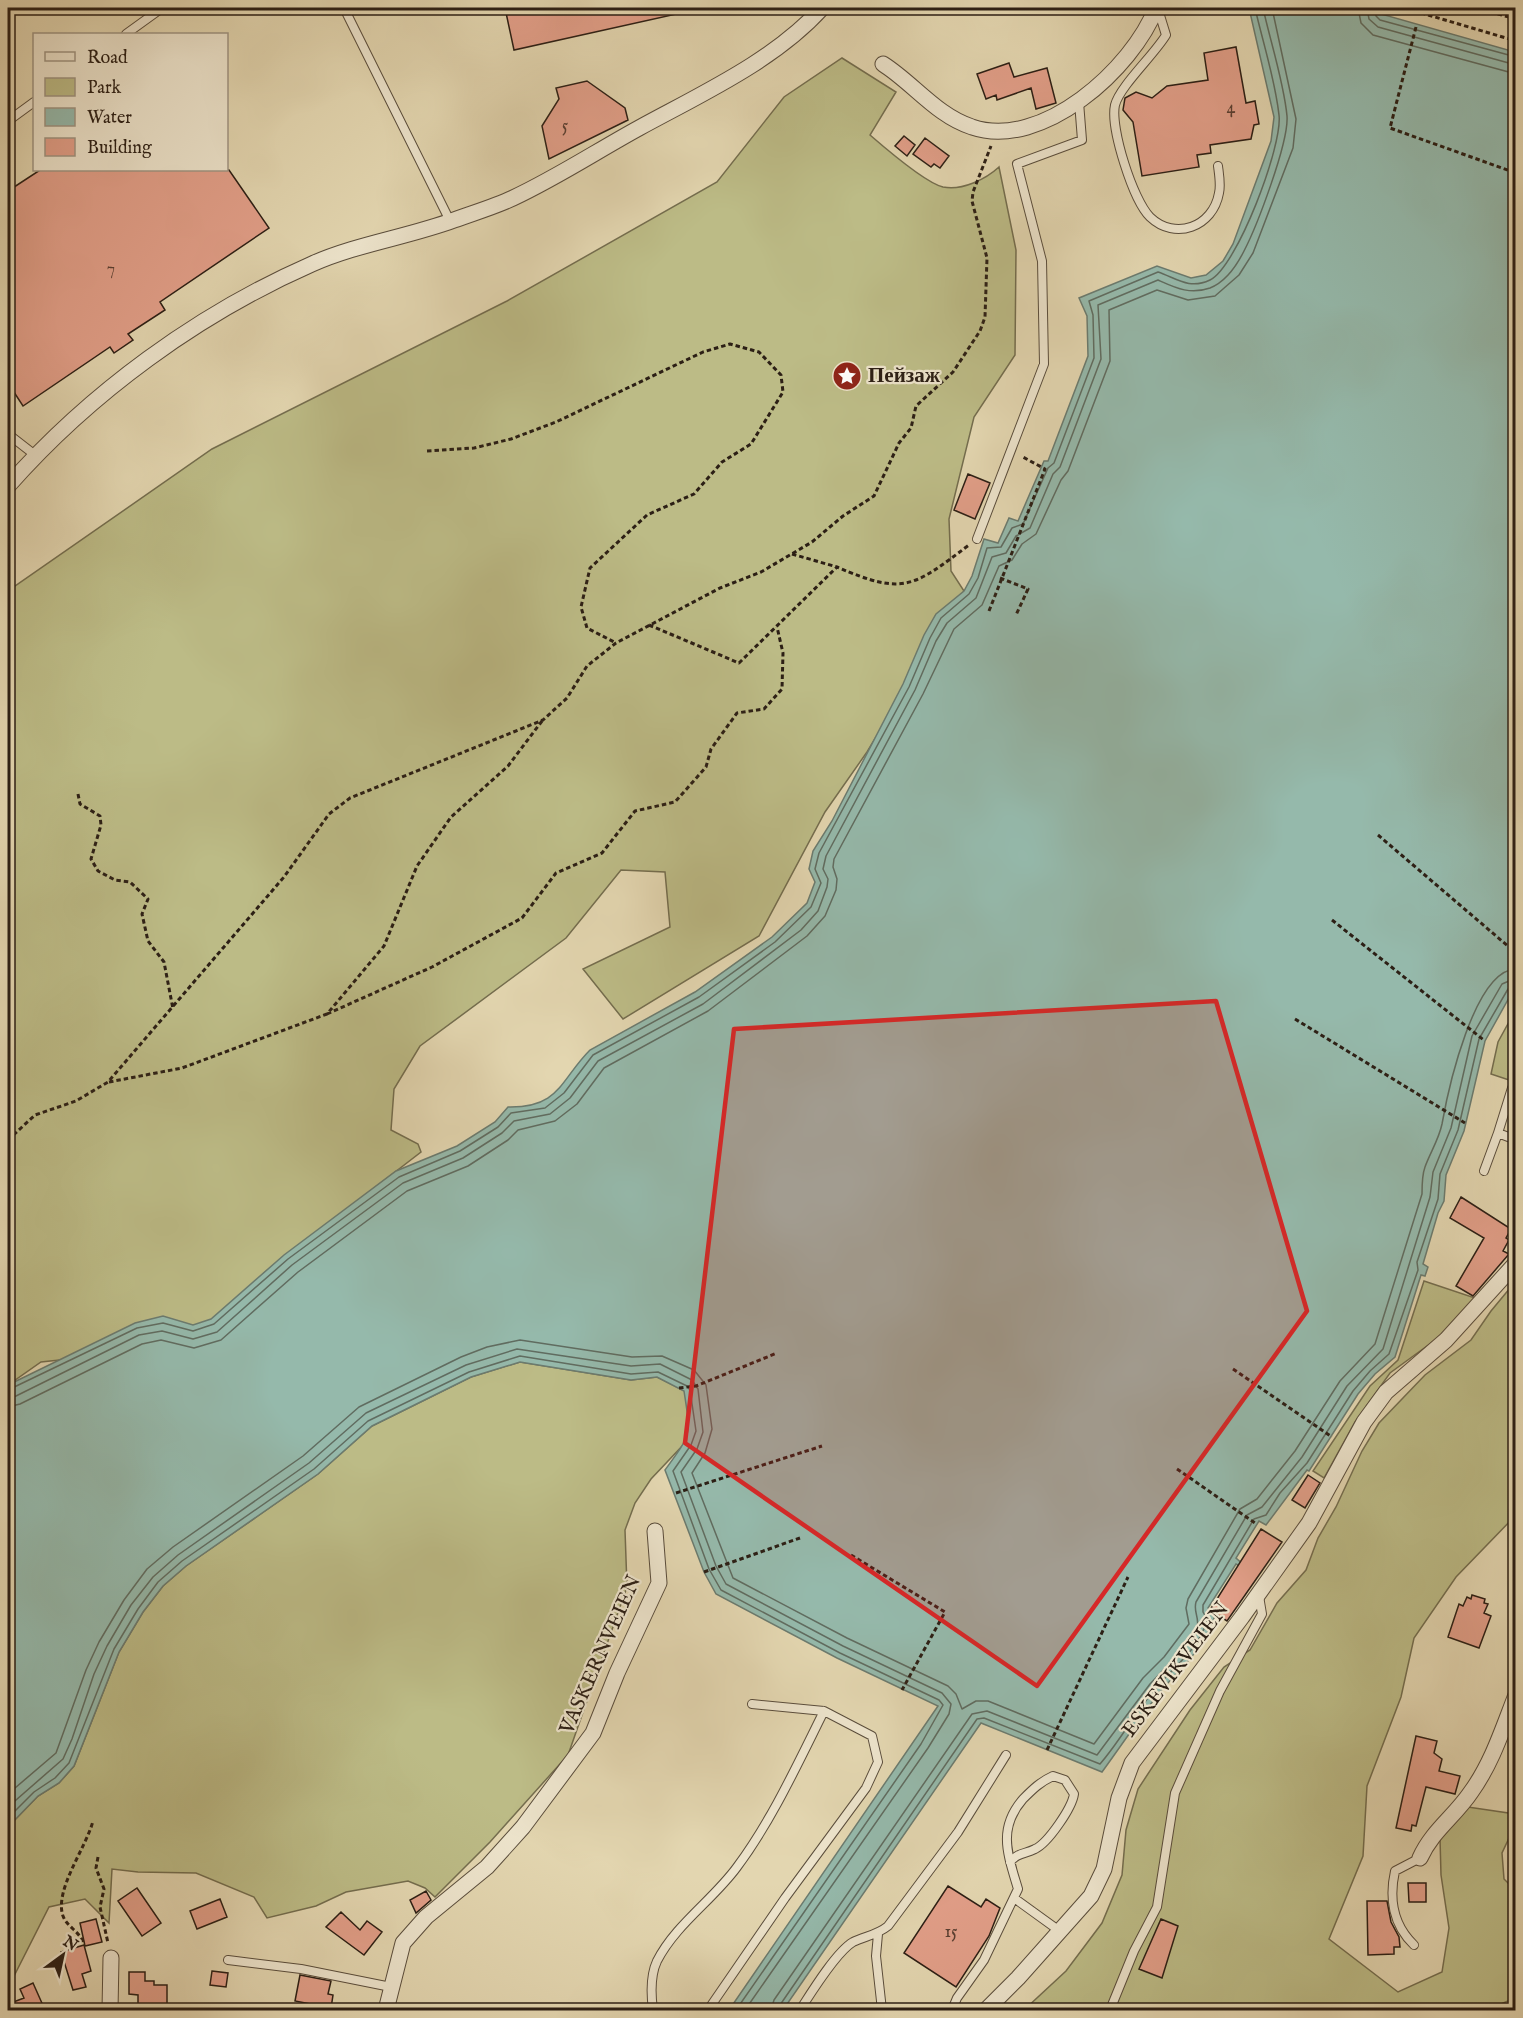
<svg xmlns="http://www.w3.org/2000/svg" width="1523" height="2018" font-family="'IM FELL English',serif">
  <rect width="100%" height="100%" fill="#e3d6b0"/>
  <filter id="stains"><feTurbulence type="fractalNoise" baseFrequency=".00333" numOctaves="4"/><feColorMatrix values="0 0 0 0 .2 0 0 0 0 .09 0 0 0 0 .02 0 0 0 .5 -.17"/></filter>
  <radialGradient id="worn" r=".72"><stop offset=".6" stop-color="#630" stop-opacity="0"/><stop offset="1" stop-color="#630" stop-opacity=".3"/></radialGradient>
  <path fill="#bcbb86" stroke="#746d4e" stroke-width="1.5" d="M842,58L896,92L870,135C885,148 926,183 943,187C962,191 986,179 999,167L1016,250L1015,355L974,417L949,519L951,571L964,591L867,752L825,812L759,936L623,1019L583,969L670,927L665,872L621,870L566,938L420,1046L394,1089L391,1130L418,1144L421,1152L264,1273L230,1346L116,1354L41,1362L8,1385V591L212,449L507,301L717,182L784,97Z
    M1515,1011L1516,1082H1515L1491,1074L1498,1042Z
    M1424,1281L1478,1299L1438,1338L1390,1373L1355,1422L1324,1478L1313,1471L1370,1386L1398,1360Z
    M1515,1282V1516L1456,1577L1414,1638L1401,1697L1367,1786L1363,1856L1329,1939L1398,1992L1442,1972L1449,1928L1441,1875L1440,1838L1468,1807L1515,1814V1833L1510,1836L1502,1853L1504,1879L1515,1890V1998L1487,2010H1024L1066,1971L1102,1923L1122,1875L1126,1830L1138,1789L1190,1710L1224,1667L1250,1650L1277,1603L1306,1570L1318,1538L1336,1507L1362,1451L1379,1423L1425,1375L1471,1340L1491,1311Z
    M520,1362L631,1380L657,1377L685,1391L690,1429L685,1443L651,1479L635,1503L625,1530L627,1587L568,1755L490,1842L435,1897L425,1888L408,1881L346,1892L316,1906L267,1918L254,1897L196,1873L138,1872L112,1869L109,1923L85,1899L49,1907L8,1988V1827L38,1796L59,1783L74,1766L119,1652L143,1612L163,1586L186,1566L318,1474L372,1426L471,1377Z"/>
  <path fill="#95b9ab" stroke="#6b7b6f" stroke-width="1.5" d="M1249,8H1380L1381,14L1515,52V987L1485,1041L1464,1131L1446,1175L1444,1201L1438,1213L1423,1264L1428,1267L1425,1276L1421,1275L1395,1357L1375,1374L1358,1394L1309,1471L1307,1470L1266,1525L1259,1521L1236,1558L1245,1566L1244,1568L1236,1564L1208,1608L1215,1615C1206,1648 1180,1668 1159,1693C1139,1719 1121,1746 1102,1772L981,1723L783,2010H729L938,1706L837,1658L716,1594L704,1572L665,1470C692,1433 691,1436 684,1391L657,1377L631,1380L520,1362L471,1377L372,1426L318,1474L186,1566L163,1586L143,1612L119,1652L74,1766L59,1783L38,1796L8,1827V1385L135,1323L163,1316L193,1325L211,1319L284,1255L396,1171L457,1146L495,1122L508,1107C560,1108 560,1080 590,1050L695,992L772,937L807,903L815,882L809,869L813,851L832,821L903,684L924,635L936,614L964,591L972,576L984,539L998,543L1009,518L1018,521L1044,461H1048L1088,356L1087,316L1079,298L1157,266L1191,278L1206,275L1223,261L1233,244L1271,141L1274,117Z"/>
  <g fill="none" stroke-linecap="round" stroke-linejoin="round">
    <path stroke="#606c60" stroke-width="1.5" d="M1358,8L1361,23L1373,35L1516,74
      M1367,8L1369,19L1378,27L1516,65
      M1375,8L1376,16L1380,20L1516,57
      M8,1390L137,1328L163,1323L193,1331L214,1324L288,1259L399,1177L460,1151L498,1127L511,1113L545,1108L564,1093L593,1055L699,997L775,942L811,907L821,883L815,869L819,853L909,687L930,638L941,618L969,594L978,578L987,548L1001,547L1012,528L1023,524L1048,468L1054,463L1094,358L1093,315L1089,301L1158,272C1176,278 1189,290 1210,280C1237,267 1283,145 1279,115C1275,79 1263,43 1255,8
      M8,1398L16,1396L139,1335L162,1331L193,1339L217,1332L292,1265L403,1183L463,1158L502,1133L514,1121L550,1114L570,1098L598,1061L703,1004L801,930L818,911L827,887L828,879L823,869L826,856L915,690L936,641L947,623L976,598L992,557L1006,553L1016,536L1030,528L1053,474L1060,467L1101,359L1098,305L1158,280C1176,288 1190,295 1210,288C1225,282 1237,265 1244,251C1257,226 1289,142 1287,116C1284,83 1270,40 1263,8
      M8,1407L20,1404L142,1344L161,1340L194,1348L221,1340L298,1272L407,1191L468,1166L508,1140L518,1130L555,1121L577,1104L604,1068L708,1011L807,936L825,916L836,890L837,879L833,867L834,859L923,694L954,629L982,605L999,566L1012,560L1022,544L1036,534L1061,480L1068,471L1110,361L1109,310L1157,290L1188,300L1215,296L1239,275L1253,253L1293,148L1296,119L1272,8
      M8,1794L56,1753L86,1670L99,1642L124,1600L147,1569L173,1547L303,1456L359,1407L461,1357L487,1347L520,1340L632,1357L662,1356L694,1370L706,1385L712,1429L705,1453L692,1473L733,1578L847,1638L948,1686L956,1694L962,1709L976,1701H988L1094,1744L1143,1678L1164,1657L1189,1624L1186,1608L1188,1599L1240,1509L1257,1499L1295,1451L1340,1381L1375,1344L1422,1194C1422,1186 1422,1175 1425,1167C1430,1153 1439,1139 1442,1124C1448,1090 1474,970 1516,969
      M8,1807L63,1759L72,1739L94,1674L107,1646L131,1605L153,1577L178,1555L309,1463L366,1413L466,1365L517,1349L631,1366L660,1364L692,1380L698,1389L703,1432L697,1449L681,1472L716,1566L726,1584L843,1646L942,1693L951,1704L949,1714L928,1748L745,2010
      M8,1818L34,1792L55,1778L69,1763L114,1649L138,1609L158,1582L182,1561L314,1469L368,1421L469,1372L520,1356L631,1374L658,1372L687,1386L690,1390L696,1431L691,1445L673,1471L709,1569L721,1590L840,1653L939,1700L943,1705L921,1744L736,2010
      M771,2010L774,2000L972,1714L987,1711L1097,1755L1150,1684L1170,1663L1197,1628C1200,1618 1193,1612 1196,1602L1247,1515L1262,1507L1302,1457L1347,1386L1383,1349L1430,1197L1433,1172L1451,1128L1472,1036L1502,984L1516,978
      M779,2010L780,2005L977,1719L984,1718L1100,1764C1120,1741 1135,1713 1155,1689C1173,1667 1201,1648 1207,1619L1203,1612V1605L1254,1519L1266,1515L1280,1493L1307,1463L1353,1391L1370,1371L1389,1354L1418,1270L1417,1262L1438,1199L1440,1174L1458,1130L1479,1039L1508,989L1516,986"/>
  </g>
  <path fill="#e29f89" stroke="#2c1f15" stroke-width="1.5" d="M505,8H680L681,13L514,50Z
    M1236,47L1246,103L1255,101L1259,124L1254,125L1251,139L1210,145L1211,153L1197,155L1199,167L1142,176L1133,122L1123,110L1125,98L1136,92L1152,98L1167,86L1208,80L1204,53Z
    M1009,63L1014,77L1047,68L1056,103L1036,109L1031,88L997,100L996,95L986,99L977,74Z
    M587,81L625,108L628,120L549,159L542,126L559,99L556,88Z
    M904,136L915,145L907,156L895,146Z
    M925,138L949,156L940,168L934,164L931,167L913,154Z
    M40,170H229L269,228L160,302L165,310L128,334L133,340L114,353L110,347L23,406L8,383V191Z
    M968,474L990,483L975,519L954,510Z
    M1461,1197L1511,1229L1506,1238L1509,1240L1503,1251L1509,1254L1473,1296L1456,1286L1484,1238L1450,1218Z
    M1308,1475L1320,1483L1305,1508L1292,1500Z
    M1261,1529L1282,1542L1227,1621L1210,1610Z
    M1472,1595L1485,1599L1484,1603L1488,1604L1484,1613L1491,1616L1479,1648L1448,1637L1459,1604L1463,1606L1467,1597L1471,1599Z
    M1416,1736L1437,1741L1434,1753L1442,1759L1439,1771L1460,1776L1455,1794L1426,1787L1416,1826L1412,1825L1411,1831L1396,1828Z
    M1408,1883H1426V1902H1409Z
    M948,1886L981,1907L986,1899L1000,1908L989,1936L956,1987L904,1953Z
    M137,1888L161,1923L142,1936L118,1901Z
    M426,1891L431,1900L416,1913L410,1900Z
    M220,1899L227,1917L197,1929L190,1911Z
    M1367,1901H1387L1391,1922L1399,1937L1400,1947H1394V1954L1368,1955Z
    M341,1912L360,1930L367,1921L382,1932L364,1955L326,1927Z
    M96,1919L102,1942L85,1946L80,1923Z
    M1161,1919L1178,1926L1162,1978L1139,1969Z
    M84,1945L91,1971L82,1974L86,1987L73,1990L61,1952Z
    M212,1971L228,1973L226,1987L210,1985Z
    M129,1972H145V1981H154V1985H167V2008H138V1995L129,1994Z
    M300,1975L331,1981L328,1994L333,1995L331,2008L295,2001Z
    M33,1983L45,2010H8V2004L24,1998L20,1989Z"/>
  <g fill="none" stroke-linecap="round" stroke-linejoin="round">
    <g stroke="#5a4d3c" stroke-width="10">
      <path id="service" d="M344,8L450,221
        M1158,9L1166,35C1154,55 1120,86 1115,105C1110,128 1133,200 1150,217C1175,241 1213,227 1219,193C1221,185 1219,174 1218,166
        M126,34L162,8
        M8,121L34,102
        M8,434L35,455
        M977,539L1044,364L1042,261L1017,164L1082,140L1079,102
        M1512,1088L1498,1133L1516,1140
        M1484,1171L1498,1133
        M1513,1218L1516,1211
        M1014,1898L1061,1932
        M878,1934L876,1956L882,2010
        M1414,1945C1393,1925 1389,1898 1395,1871L1420,1858
        M228,1960L301,1969L391,1987
        M653,2010C651,1995 650,1976 657,1961C676,1924 713,1900 737,1867C772,1820 798,1763 824,1711
        M708,2010L785,1898L866,1788L878,1762L872,1736L824,1711L752,1704
        M800,2010C811,1993 836,1952 853,1942C865,1936 877,1935 888,1926L958,1832L1006,1755
        M952,2010L957,1998L984,1960L1018,1889C1008,1855 997,1829 1023,1799C1033,1789 1040,1782 1053,1776L1065,1780L1074,1794C1072,1808 1048,1843 1035,1849C1025,1854 1017,1853 1010,1862
        M1110,2010L1134,1951L1157,1907L1175,1793L1220,1691L1262,1614L1259,1596"/>
    </g>
    <g stroke="#5a4d3c" stroke-width="17">
      <path id="minor" d="M883,64C913,83 937,116 972,127C1042,151 1133,68 1156,8
        M8,486C90,393 198,314 312,264C357,244 408,237 454,220C473,213 494,207 513,198C556,178 597,151 639,128C701,94 774,61 822,8
        M1420,1858C1432,1831 1455,1816 1471,1792C1492,1763 1503,1728 1516,1695
        M110,2010L111,1958
        M386,2010L403,1943L426,1917L487,1867L523,1827L593,1733L617,1673L659,1583L655,1531
        M986,2010L1018,1978L1091,1896L1104,1869L1119,1798L1132,1763L1242,1617L1309,1523L1364,1422L1386,1392L1446,1340L1516,1263"/>
    </g>
    <path stroke="#2c1f15" stroke-width="3" stroke-dasharray="4.5 3" stroke-linecap="butt" d="M1394,8L1418,12
      M1416,8L1418,12L1516,41
      M1476,8L1516,19
      M1416,27L1390,128L1516,173
      M427,451L474,448L511,439L556,422L703,352L730,344L759,352L781,375L783,392L751,444L722,462L694,494L647,515L590,568L581,607L587,628L616,643
      M792,554L837,567
      M1000,578L1028,589L1016,615
      M989,611L1045,469L1021,456
      M649,625L739,663L837,567C904,596 913,587 969,545
      M78,794L80,804L100,816L101,825L91,859L98,871L115,880L130,882L148,899L142,914L148,941L164,962L173,1009
      M1378,835L1516,953
      M1332,920L1485,1041
      M327,1014L432,967L522,918L556,873L602,853L635,811L675,802L706,767L711,749L737,713L764,709L782,689L783,653L777,627
      M1295,1019L1465,1123
      M109,1082L182,1068L327,1014L384,946L417,866L451,817L508,766L542,721
      M8,1140L35,1115L76,1101L108,1082L284,877L329,814L350,798L543,720L567,698L587,666L616,643L720,588L761,572L812,542L843,516L874,496L899,443L911,428L916,406L953,372L980,331L985,317L987,258L972,201L973,192L991,146
      M1233,1369L1332,1437
      M679,1388L696,1386L777,1353
      M1177,1469L1255,1523
      M676,1493L822,1446
      M851,1555L945,1612L902,1690
      M704,1572L800,1538
      M1047,1750L1128,1577
      M98,1857L96,1868L104,1889L100,1907L108,1943
      M83,1942C79,1931 67,1927 63,1916C54,1890 86,1848 93,1821"/>
    <use href="#service" stroke="#ede4cc" stroke-width="8"/>
    <use href="#minor" stroke="#ede4cc" stroke-width="15"/>
  </g>
  <path fill="#d62828" fill-opacity="0.2" stroke="#d62828" stroke-width="4.5" stroke-linejoin="round" d="M1216,1001L1307,1311L1037,1686L685,1443L734,1029Z"/>
  <defs>
    <g id="sight-disc" transform="scale(1.5)"><circle r="9.5" fill="#8f2418" stroke="#ede4cc"/><path d="M0-6L1.8-2.2L6-1.7L2.9 1.2L3.7 5.4L0 3.3L-3.7 5.4L-2.9 1.2L-6-1.7L-1.8-2.2Z" fill="#fff"/></g>
  </defs>
  <g fill-rule="evenodd">
    <use href="#sight-disc" x="847" y="376"/>
  </g>
  <g text-anchor="middle" dominant-baseline="central" stroke-width="4.5" stroke-linejoin="round" paint-order="stroke">
    <g font-size="18" fill="#5a3f32">
      <text x="1231" y="108">4</text>
      <text x="565" y="126">5</text>
      <text x="111" y="269">7</text>
      <text x="951" y="1932">15</text>
    </g>
    <g font-size="21" font-weight="bold" fill="#2c1f15" stroke="#ede4cc" text-anchor="start">
      <text x="868" y="376">Пейзаж</text>
    </g>
    <g font-size="21" fill="#2c1f15" stroke="#ede4cc">
      <text transform="translate(601 1655) rotate(-66)">VASKERNVEIEN</text>
      <text transform="translate(1176 1670) rotate(-53)">ESKEVIKVEIEN</text>
    </g>
  </g>
  <rect width="1523" height="2018" fill="none" stroke="#e3d6b0" stroke-width="30"/>
  <rect x="9" y="9" width="1505" height="2000" fill="none" stroke="#2c1f15" stroke-width="3"/>
  <rect x="15" y="15" width="1493" height="1988" fill="none" stroke="#2c1f15" stroke-width="1.5"/>
  <rect x="33" y="33" width="195" height="138" fill="#ede4cc" stroke="#a09583" stroke-width="1.5"/>
  <rect x="45" y="52" width="30" height="9" fill="#ede4cc" stroke="#a09583" stroke-width="1.5"/>
  <text x="87" y="63" font-size="18" fill="#2c1f15">Road</text>
  <rect x="45" y="78" width="30" height="18" fill="#bcbb86" stroke="#a09583" stroke-width="1.5"/>
  <text x="87" y="93" font-size="18" fill="#2c1f15">Park</text>
  <rect x="45" y="108" width="30" height="18" fill="#95b9ab" stroke="#a09583" stroke-width="1.5"/>
  <text x="87" y="123" font-size="18" fill="#2c1f15">Water</text>
  <rect x="45" y="138" width="30" height="18" fill="#e29f89" stroke="#a09583" stroke-width="1.5"/>
  <text x="87" y="153" font-size="18" fill="#2c1f15">Building</text>
  <g transform="translate(63 1955) rotate(33)" stroke="#ede4cc" stroke-width="4.5" paint-order="stroke">
  <path d="M0-4.5L10 22L0 15L-10 22Z" fill="#2c1f15"/>
  <text y="-9" font-size="16" font-weight="bold" text-anchor="middle" fill="#2c1f15">N</text>
  </g>
  <rect width="100%" height="100%" filter="url(#stains)"/>
  <rect width="100%" height="100%" fill="url(#worn)"/>
</svg>
